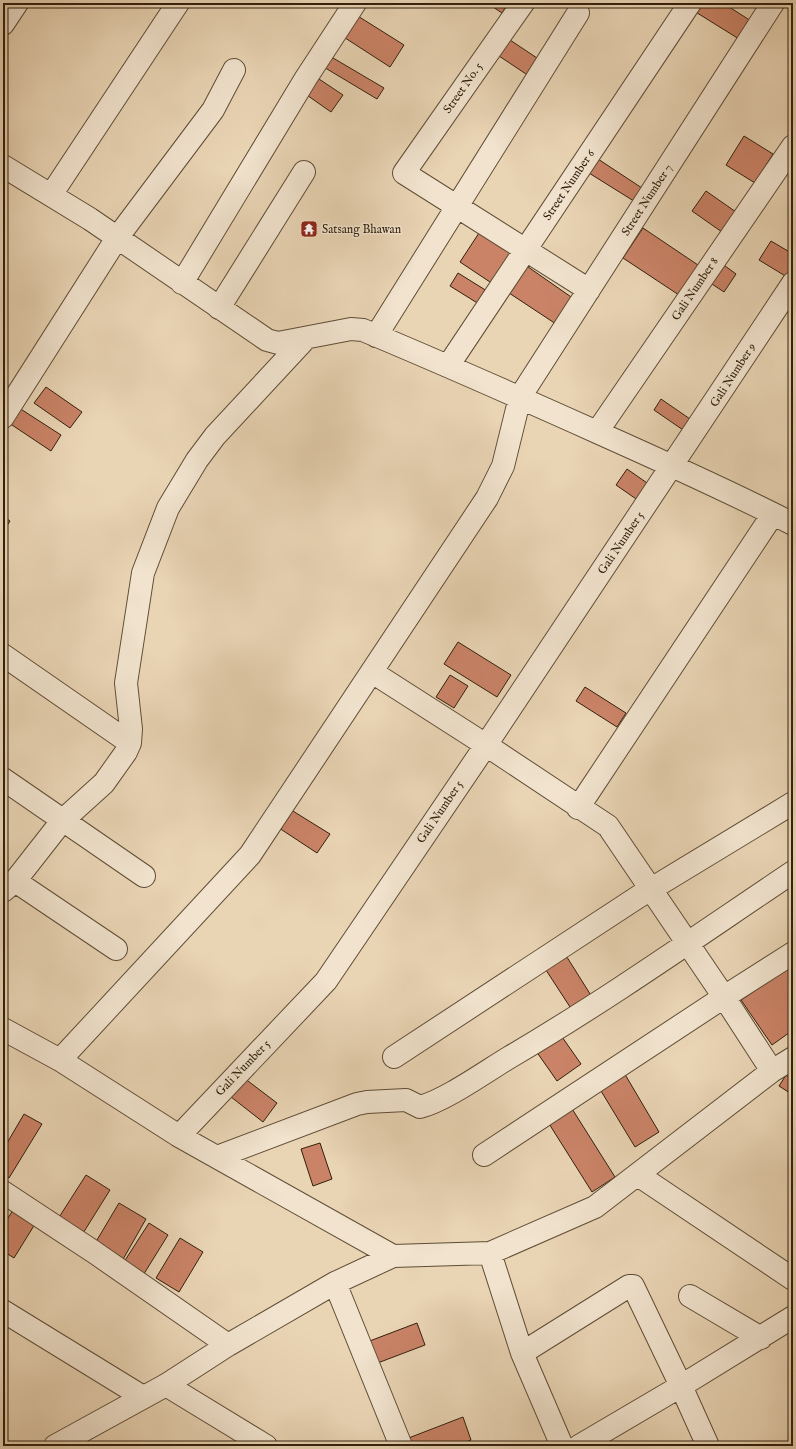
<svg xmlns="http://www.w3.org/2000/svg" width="796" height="1449" font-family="'IM FELL English',serif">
  <rect width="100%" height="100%" fill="#e9d4b4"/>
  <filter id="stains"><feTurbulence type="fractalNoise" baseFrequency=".005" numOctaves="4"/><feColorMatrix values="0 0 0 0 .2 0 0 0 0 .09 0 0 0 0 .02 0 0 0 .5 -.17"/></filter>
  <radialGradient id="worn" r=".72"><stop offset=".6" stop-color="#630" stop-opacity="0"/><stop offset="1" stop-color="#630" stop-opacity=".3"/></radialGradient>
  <path fill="#ca8367" stroke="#31200c" d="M487,3H508L502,13Z
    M699,3H723L751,21L739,39L694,11Z
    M353,13L404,45L390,67L339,34Z
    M507,38L543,62L532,78L496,54Z
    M328,55L384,88L377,99L322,66Z
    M316,77L343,95L331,112L304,93Z
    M744,136L773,154L755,183L726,165Z
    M598,159L645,190L637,203L589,173Z
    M706,191L736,212L722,232L692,211Z
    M643,228L701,267L682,297L623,258Z
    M479,233L512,254L493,284L460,262Z
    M771,241L793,254V267L787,277L759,260Z
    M521,262L574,299L556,324L503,289Z
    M721,263L736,274L724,292L709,282Z
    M458,273L487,291L479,304L450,286Z
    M46,387L82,412L70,428L34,403Z
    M661,399L693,421L686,432L654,410Z
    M16,406L61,435L51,451L6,421Z
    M627,469L650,485L639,501L616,485Z
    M3,516L10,521L3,532Z
    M458,642L511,675L497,697L444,664Z
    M450,675L468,686L454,708L436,697Z
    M585,687L626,713L617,727L576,701Z
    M288,808L330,834L317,853L276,826Z
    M565,954L592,997L572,1010L544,967Z
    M793,965V1030L772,1045L741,1000Z
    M560,1034L581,1064L557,1081L536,1051Z
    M623,1071L659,1132L635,1147L598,1086Z
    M240,1075L277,1103L263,1122L226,1093Z
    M786,1075L793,1080V1095L779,1086Z
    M569,1104L615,1177L592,1192L546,1119Z
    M24,1114L42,1124L9,1178L3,1174V1150Z
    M320,1143L332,1179L313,1186L301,1149Z
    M86,1175L110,1190L80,1238L56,1222Z
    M119,1203L146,1219L122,1261L94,1245Z
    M13,1210L35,1224L14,1258L3,1251V1226Z
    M149,1223L168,1235L142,1277L122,1265Z
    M180,1238L203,1252L179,1292L156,1278Z
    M417,1323L425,1345L375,1364L367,1342Z
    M463,1417L471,1440L455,1446H409L406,1439Z"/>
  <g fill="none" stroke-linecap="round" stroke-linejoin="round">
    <g stroke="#5f4d36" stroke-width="24">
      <path id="minor" d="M523,3L404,173L589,290
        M3,24L17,3
        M3,166L90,219L267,340L278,343L351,329L363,330C442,363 521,398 599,433C664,462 729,491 793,524
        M51,195L178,3
        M182,283L306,78L355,3
        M219,308L304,172
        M376,336L578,13
        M448,366L690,3
        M3,417L117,238L213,110L234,70
        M597,432L793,146
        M3,655L130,743
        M372,672L486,745L608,826L724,997L772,1071
        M3,779L144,876
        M578,808L773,514
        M15,881L116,949
        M3,891L15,881L62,821L104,783L126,752L130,743L131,729L126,683L143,573L168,508L197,460L215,436L306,338
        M3,1029L60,1060L179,1136L393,1256
        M394,1057L638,897L793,803
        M60,1060L250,855L487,498L503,466L520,397L773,3
        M179,1136L326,981L486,745L793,283
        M484,1155L724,997L793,953
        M217,1157L357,1104L367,1102L406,1100L420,1107C446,1100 485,1072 510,1057C607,1000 699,935 793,872
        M638,1175L793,1279
        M3,1192L94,1252L228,1345
        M335,1283L401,1446
        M690,1296L761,1338
        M3,1311L143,1397
        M522,1353L629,1286H633L681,1386L708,1446
        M166,1385L266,1446
        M55,1446L166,1385L228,1345L335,1283L393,1256L490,1253
        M562,1446L522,1353L490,1253L595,1207L772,1071L793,1058
        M579,1446L681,1386L793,1317"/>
    </g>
    <use href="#minor" stroke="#f1e3ce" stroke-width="22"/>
  </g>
  <defs>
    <g id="temple-square" transform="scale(0.9)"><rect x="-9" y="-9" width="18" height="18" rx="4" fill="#8f2418" stroke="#f1e3ce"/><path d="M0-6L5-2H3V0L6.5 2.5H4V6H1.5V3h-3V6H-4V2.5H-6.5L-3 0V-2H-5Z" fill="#fff"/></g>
  </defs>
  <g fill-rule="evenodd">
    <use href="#temple-square" x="309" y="229"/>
  </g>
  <g text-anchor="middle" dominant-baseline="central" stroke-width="3" stroke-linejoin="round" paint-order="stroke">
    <g font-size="12" fill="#31200c" stroke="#f1e3ce">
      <text transform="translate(463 88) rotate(-55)">Street No. 5</text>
      <text transform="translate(569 185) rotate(-56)">Street Number 6</text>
      <text transform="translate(647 200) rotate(-57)">Street Number 7</text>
      <text transform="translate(695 289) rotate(-56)">Gali Number 8</text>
      <text transform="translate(733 375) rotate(-57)">Gali Number 9</text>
      <text transform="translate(621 543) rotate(-56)">Gali Number 5</text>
      <text transform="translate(440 812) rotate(-56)">Gali Number 5</text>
      <text transform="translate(243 1068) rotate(-46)">Gali Number 5</text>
    </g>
    <g font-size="12" fill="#31200c" stroke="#f1e3ce" text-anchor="start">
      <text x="322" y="229">Satsang Bhawan</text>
    </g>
  </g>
  <rect width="796" height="1449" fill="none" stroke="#e9d4b4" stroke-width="16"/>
  <rect x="4" y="4" width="788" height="1441" fill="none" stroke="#31200c" stroke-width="2"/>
  <rect x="8" y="8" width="780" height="1433" fill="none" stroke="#31200c"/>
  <rect width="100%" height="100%" filter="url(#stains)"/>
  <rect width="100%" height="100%" fill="url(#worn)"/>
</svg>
